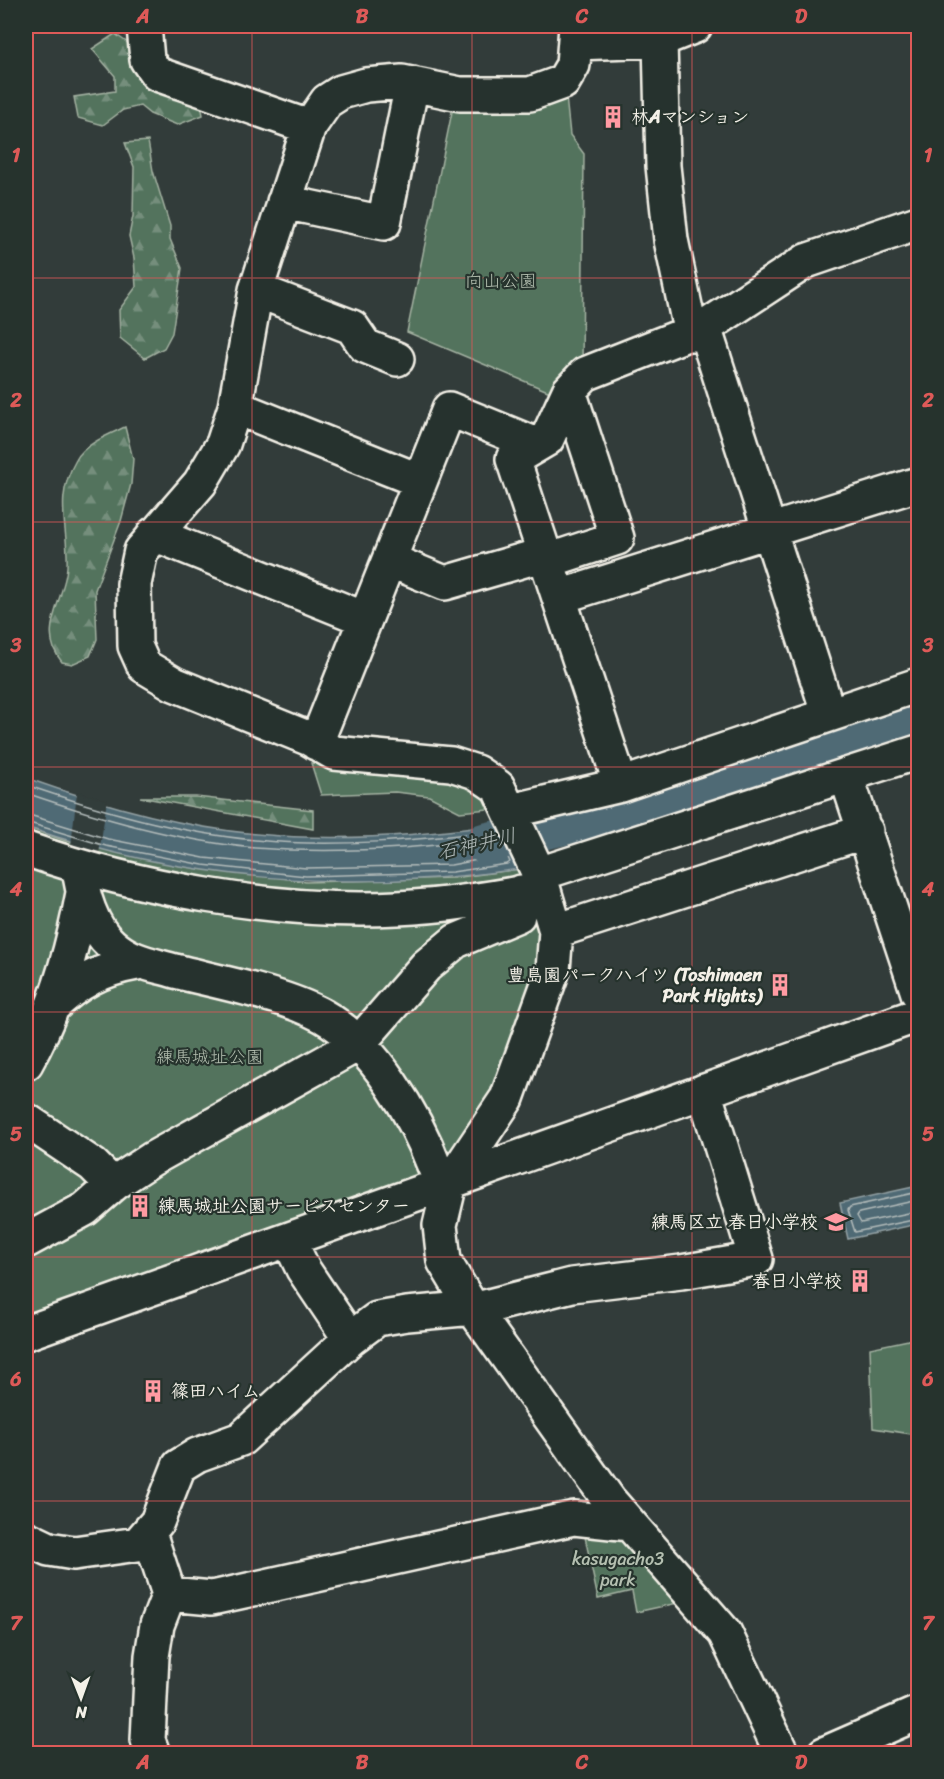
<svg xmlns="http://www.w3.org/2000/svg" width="944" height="1779" font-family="Sriracha,'Klee One',sans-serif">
  <defs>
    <pattern id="forest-firs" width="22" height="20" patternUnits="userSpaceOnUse" patternTransform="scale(1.5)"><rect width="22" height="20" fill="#53735d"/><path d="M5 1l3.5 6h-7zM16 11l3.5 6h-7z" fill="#758e7c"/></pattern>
  </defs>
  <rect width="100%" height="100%" fill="#323c3a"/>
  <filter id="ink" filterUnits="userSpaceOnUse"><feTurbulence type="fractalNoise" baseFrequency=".0167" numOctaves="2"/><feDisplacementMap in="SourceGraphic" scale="12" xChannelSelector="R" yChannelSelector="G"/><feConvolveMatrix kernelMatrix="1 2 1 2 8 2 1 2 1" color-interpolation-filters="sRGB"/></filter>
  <g filter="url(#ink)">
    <path fill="url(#forest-firs)" stroke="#a4b2a2" stroke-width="1.5" d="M115,34L135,48L200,100L203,115L177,125L150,114L140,106L123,110L103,125L78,118L74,97L115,91V76L92,49Z
      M148,141L153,171L170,226V239L182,268L172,333L164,348L145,358L120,338L119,310L136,287L134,258L129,236L133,216L134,167L125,143Z
      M125,427L133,459L131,484L121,521L95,590L97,639L90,656L72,664L62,662C36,631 65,599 67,567C69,527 53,500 76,460C84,444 110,434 125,427Z
      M140,797H196L313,810V829Z"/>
    <path fill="#53735d" stroke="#a4b2a2" stroke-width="1.5" d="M565,87L570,135L584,154L582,367L555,394L407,332L455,97Z
      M311,763L417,771L474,785L498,808L460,812L429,796L395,792L321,795Z
      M26,827L66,841L306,882L453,878L520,869L542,933L539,979L496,1101L450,1167L26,1321Z
      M918,1338V1435L873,1428L870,1348Z
      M583,1527L617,1531L682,1602L636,1612L632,1591L598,1599Z"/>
    <path fill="#506a75" stroke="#92a0a3" stroke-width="1.5" d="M26,778C99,804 178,827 256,834C337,842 421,836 502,824L520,869C350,893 188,882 26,827Z
      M918,1186V1224L848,1239L840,1203Z"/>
    <path fill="#323c3a" d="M77,792L107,800L99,854L71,846Z"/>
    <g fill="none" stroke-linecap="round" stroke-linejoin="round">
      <path stroke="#b2bbba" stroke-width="1.5" d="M26,785C99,810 178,833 255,840C336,848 417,840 496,831L510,862L507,864L452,872L306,876L203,865L106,846L26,822
        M26,793C99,818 178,841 255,848C334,854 413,849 491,839L499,856L451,865L306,868L204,858L108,839L26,814
        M918,1192L850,1207L848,1210L855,1232L918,1219
        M918,1200L859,1213L857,1216L861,1223L918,1211"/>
      <path stroke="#506a75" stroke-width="40" d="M484,843L569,824L918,718"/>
      <g stroke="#f4f1e8" stroke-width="38">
        <path id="minor" d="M144,26L147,60L157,74L309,127
          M576,26L573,65L563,82L530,94H460L402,82L366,85L341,92L327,101L309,127L256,290L235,407L223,444L200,483L141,551L134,584L135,646L144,666L174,684L310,739L334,753L451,764L476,772L498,787L539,874L556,931L553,970L507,1098L450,1183L440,1225L444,1261L471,1306L609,1500L725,1633L782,1754
          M660,40L663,166L671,240L691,334
          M575,43L660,40L695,26
          M284,202L384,223L412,84
          M256,290L352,327L365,346L397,359
          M704,327L829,715
          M235,407L420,481
          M154,534L365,619
          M389,560L445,583L545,554
          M547,561L617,538L569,391
          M559,597L918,484
          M316,743L449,409L537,445
          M846,775L918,993
          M621,785L513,459L547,439L569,391L585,374L707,326L806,261L918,223
          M511,811L621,785L918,685
          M26,849C136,888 279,914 397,908C446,906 493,898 541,889
          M79,867C82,894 91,927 112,945C131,962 151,964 175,971C218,982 284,994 323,1016C374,1045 415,1115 435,1168
          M539,874L918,752
          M556,931L866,831
          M52,1007C78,982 102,969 137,963
          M26,1063C56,1010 72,952 83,893
          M26,1120L93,1165L113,1185
          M289,1240L303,1269L350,1339
          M26,1241L85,1209L114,1184L152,1159L358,1044L426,966L456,941L518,915L521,892
          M26,1333L918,1015
          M149,1533L169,1594L157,1625L152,1656L148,1740L153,1754
          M26,1538L49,1549L74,1553L138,1544L157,1522L179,1466L197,1455L241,1439L350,1339L377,1319L407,1314L485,1307L572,1285L681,1272L756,1259L704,1091
          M169,1594L212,1598L574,1518L630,1524
          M824,1754L918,1713"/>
      </g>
      <use href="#minor" stroke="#26332d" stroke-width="33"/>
    </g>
  </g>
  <path fill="none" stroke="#de5a58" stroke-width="1.5" stroke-opacity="0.55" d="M252,26V1754M472,26V1754M692,26V1754M26,278H918M26,522H918M26,767H918M26,1012H918M26,1257H918M26,1501H918"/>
  <defs>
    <g id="building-bare" transform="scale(1.8)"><path d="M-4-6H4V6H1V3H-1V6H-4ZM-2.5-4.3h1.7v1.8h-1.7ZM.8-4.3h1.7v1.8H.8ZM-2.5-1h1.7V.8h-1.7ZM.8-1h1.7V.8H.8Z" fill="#ff9aa2" stroke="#26332d" stroke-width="2.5" paint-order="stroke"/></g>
    <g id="school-bare" transform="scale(1.8)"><path d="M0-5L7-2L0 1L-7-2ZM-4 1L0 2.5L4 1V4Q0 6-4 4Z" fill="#ff9aa2" stroke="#26332d" stroke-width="2.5" paint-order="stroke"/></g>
  </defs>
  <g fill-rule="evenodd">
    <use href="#building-bare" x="613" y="117"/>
    <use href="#building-bare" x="780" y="985"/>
    <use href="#building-bare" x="140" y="1206"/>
    <use href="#school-bare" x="836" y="1222"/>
    <use href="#building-bare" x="860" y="1281"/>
    <use href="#building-bare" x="153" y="1391"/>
  </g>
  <g text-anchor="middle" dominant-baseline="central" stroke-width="4.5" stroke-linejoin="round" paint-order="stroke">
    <g font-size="18" font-weight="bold" fill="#f4f1e8" stroke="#26332d" text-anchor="start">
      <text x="631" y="117">林Aマンション</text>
      <text x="762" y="975" text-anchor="end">豊島園パークハイツ (Toshimaen<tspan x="762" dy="21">Park Hights)</tspan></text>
      <text x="158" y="1206">練馬城址公園サービスセンター</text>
      <text x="818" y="1222" text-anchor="end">練馬区立 春日小学校</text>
      <text x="842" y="1281" text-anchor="end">春日小学校</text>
      <text x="171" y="1391">篠田ハイム</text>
    </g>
    <g font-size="18" fill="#b4bfb0" stroke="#26332d">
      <text x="501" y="281">向山公園</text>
      <text x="210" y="1057">練馬城址公園</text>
      <text x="618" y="1559">kasugacho3<tspan x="618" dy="21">park</tspan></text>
    </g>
    <g font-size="20" font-style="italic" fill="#b2bbba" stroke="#26332d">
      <text transform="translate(477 844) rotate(-13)">石神井川</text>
    </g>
  </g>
  <rect width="944" height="1779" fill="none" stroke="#26332d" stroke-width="66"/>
  <g transform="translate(81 1698) rotate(179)" stroke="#26332d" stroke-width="4.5" paint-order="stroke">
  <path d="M0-4.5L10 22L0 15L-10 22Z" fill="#f4f1e8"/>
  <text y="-9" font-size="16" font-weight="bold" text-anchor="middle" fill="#f4f1e8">N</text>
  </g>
  <rect x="33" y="33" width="878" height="1713" fill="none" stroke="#de5a58" stroke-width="2"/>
  <g font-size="20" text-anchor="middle" font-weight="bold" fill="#de5a58">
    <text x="143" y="23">A</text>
    <text x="362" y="23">B</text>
    <text x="582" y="23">C</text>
    <text x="801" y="23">D</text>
    <text x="16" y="162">1</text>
    <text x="928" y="162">1</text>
    <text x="16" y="407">2</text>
    <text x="928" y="407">2</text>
    <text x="16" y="652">3</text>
    <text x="928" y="652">3</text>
    <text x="16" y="896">4</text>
    <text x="928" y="896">4</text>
    <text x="16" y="1141">5</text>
    <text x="928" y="1141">5</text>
    <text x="16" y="1386">6</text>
    <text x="928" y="1386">6</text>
    <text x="16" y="1630">7</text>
    <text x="928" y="1630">7</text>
    <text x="143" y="1769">A</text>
    <text x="362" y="1769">B</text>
    <text x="582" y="1769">C</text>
    <text x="801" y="1769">D</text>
  </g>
</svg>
